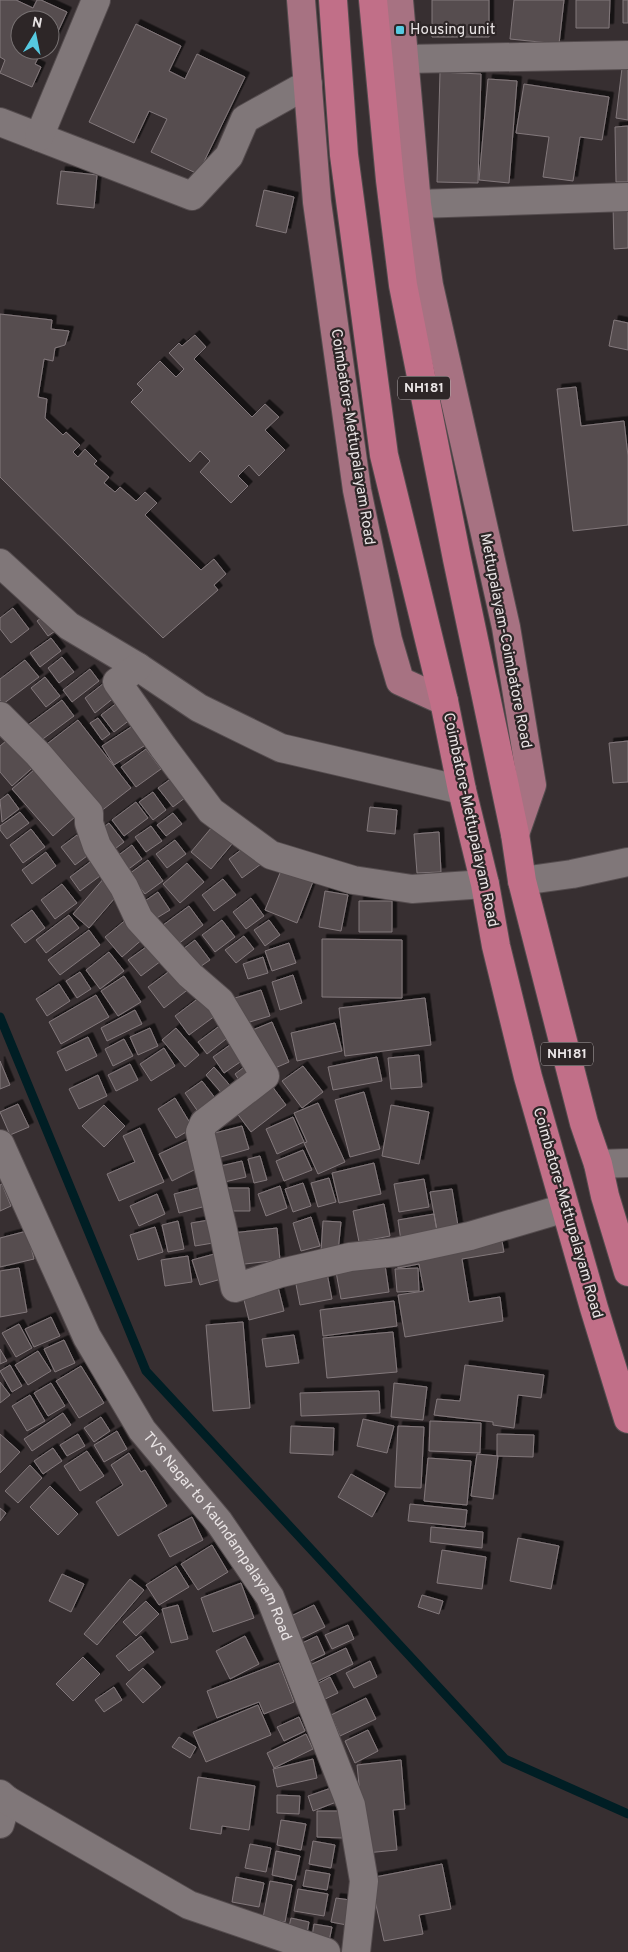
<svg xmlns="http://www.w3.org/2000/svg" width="628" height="1952" font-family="Overpass,sans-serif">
  <defs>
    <filter id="shadow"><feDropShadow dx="4.5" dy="-4.5" stdDeviation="0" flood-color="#0009"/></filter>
  </defs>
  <rect width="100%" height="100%" fill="#372f31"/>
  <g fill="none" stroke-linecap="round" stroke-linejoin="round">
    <path stroke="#001e24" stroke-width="9" d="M0,1017L146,1371L505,1759L628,1814"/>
  </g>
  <path fill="#574e50" stroke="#82787b" filter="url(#shadow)" d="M0,0H16L33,8L37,0H41L67,12L50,49V20H20V50H42L35,64L41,67L32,87L0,73L5,60L0,57Z
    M432,0H489V37H432Z
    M514,0H564L559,44L510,39Z
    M576,0H610L609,28H576Z
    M623,0H628V23H623Z
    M136,24L181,46L169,71L185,79L197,54L245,77L198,174L151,152L167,119L149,111L134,143L89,122Z
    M622,68H628V120L616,118Z
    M440,72L481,74L478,183L437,182Z
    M488,79L517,81L509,183L479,180Z
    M524,84L609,97L602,140L580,137L573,181L543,177L549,137L516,133Z
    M628,126V182H616L615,127Z
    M61,171L97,175L94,208L57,204Z
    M264,190L294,197L286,233L256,226Z
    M613,205H628V248L614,249Z
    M0,314L52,320L51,329L69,331L65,345L55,348L53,361L44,359L38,397L47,399L45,418L63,435L66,432L80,445L73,452L78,457L85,449L97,461L94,464L109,477L104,483L115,492L120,487L136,501L145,492L157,503L145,515L201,570L214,559L226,574L214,585L218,590L163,638L0,477Z
    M614,320L628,323V350L609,346Z
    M195,335L206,347L194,359L252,417L265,404L279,417L265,430L285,450L259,476L249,465L238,476L248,486L231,503L200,472L210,461L200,451L190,462L131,402L143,390L137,384L160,361L176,377L184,369L169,353L179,343L182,346Z
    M576,387L581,426L624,421L628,456V525L573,531L557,389Z
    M13,608L29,629L11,643L0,629V618Z
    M46,614L58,629L48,636L37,621Z
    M51,638L61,651L40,667L30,653Z
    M62,657L74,672L59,683L48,668Z
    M25,660L39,677L3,704L0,700V679Z
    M90,669L99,681L72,702L63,690Z
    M45,677L60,696L46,707L31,688Z
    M104,683L115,697L95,713L85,698Z
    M122,699L135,716L114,732L101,715Z
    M62,700L74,716L36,744L24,728Z
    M98,718L110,734L102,740L90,723Z
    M78,720L131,788L96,815L43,747Z
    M134,725L147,744L114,765L102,746Z
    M13,735L38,763L12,786L0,772V746Z
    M628,741V782L613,783L609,743Z
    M146,749L161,769L136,787L121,767Z
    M42,763L83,810L53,836L12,789Z
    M176,775L190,794L173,807L158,788Z
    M153,792L166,810L153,820L139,802Z
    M8,794L19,809L2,822L0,800Z
    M136,802L148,818L124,836L112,820Z
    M370,807L397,810L395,834L367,831Z
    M20,812L29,823L7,839L0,830V826Z
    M173,813L182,824L166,836L157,825Z
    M109,823L124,842L111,852L96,833Z
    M151,826L162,841L146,852L135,837Z
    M212,827L232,844L211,869L191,852Z
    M31,829L45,847L23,863L10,845Z
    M439,832L441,872L417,873L414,834Z
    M77,835L91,853L75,865L61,847Z
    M175,840L186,854L167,868L156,854Z
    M132,845L142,859L126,871L116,857Z
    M246,846L261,864L242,878L229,859Z
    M46,852L56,866L32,884L22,870Z
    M94,859L104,873L80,891L70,877Z
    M148,860L163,881L145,894L129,874Z
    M187,863L204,882L180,903L163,884Z
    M282,868L314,879L297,923L265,910Z
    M105,877L121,891L89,928L73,914Z
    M223,879L236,895L214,911L202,895Z
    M62,884L77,903L55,919L41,900Z
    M325,891L348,895L341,931L319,927Z
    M158,892L170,910L150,922L139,905Z
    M251,898L264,916L246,929L233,912Z
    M359,901H392V932H359Z
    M189,906L203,925L173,948L159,928Z
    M32,910L45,928L25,943L11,925Z
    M69,915L79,928L46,953L36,940Z
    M128,918L145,937L122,957L105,937Z
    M222,920L235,937L215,952L202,935Z
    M269,920L280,935L265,946L254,930Z
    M89,930L100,945L60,975L48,960Z
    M244,936L254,949L236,963L225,950Z
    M322,939L402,940V998L322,997Z
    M195,940L210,960L194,971L179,952Z
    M153,942L165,958L141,976L128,960Z
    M289,943L296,963L272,971L265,951Z
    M109,952L124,971L100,989L86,970Z
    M263,957L268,973L248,979L243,964Z
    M175,967L190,988L164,1008L148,987Z
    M80,972L91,989L77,998L66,981Z
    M293,975L302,1003L280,1010L272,982Z
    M124,976L141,1002L118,1016L101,991Z
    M59,984L70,1001L47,1016L36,999Z
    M261,990L270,1016L243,1024L235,998Z
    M204,994L219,1013L189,1035L175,1016Z
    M96,995L109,1017L61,1044L49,1022Z
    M425,998L431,1045L345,1056L339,1008Z
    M135,1010L142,1024L107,1041L101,1028Z
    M226,1021L235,1032L207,1054L198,1042Z
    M272,1022L289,1062L268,1071L250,1031Z
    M335,1023L342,1051L297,1061L291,1033Z
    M150,1028L158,1046L138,1055L130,1037Z
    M176,1028L199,1055L185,1067L162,1040Z
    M88,1037L97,1056L66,1071L57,1052Z
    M124,1039L133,1056L113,1066L105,1049Z
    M234,1042L246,1058L224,1073L213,1057Z
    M164,1048L175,1066L151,1081L140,1064Z
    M419,1055L422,1087L391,1089L388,1058Z
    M377,1057L382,1081L333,1090L328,1067Z
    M0,1061L10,1085L0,1089Z
    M130,1064L138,1080L116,1091L108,1075Z
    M248,1064L257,1076L243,1086L235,1074Z
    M303,1066L323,1092L302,1108L282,1081Z
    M214,1067L234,1090L225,1097L206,1075Z
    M98,1075L107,1096L79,1109L69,1089Z
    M202,1081L219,1103L201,1116L185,1093Z
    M269,1082L286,1105L251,1132L233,1108Z
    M364,1092L380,1149L350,1157L335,1100Z
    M175,1098L193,1128L176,1138L158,1109Z
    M318,1103L345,1162L318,1174L304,1143L307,1142L294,1113Z
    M18,1104L29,1127L10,1135L0,1112Z
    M104,1105L125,1126L104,1147L82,1126Z
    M391,1105L429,1112L419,1164L382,1156Z
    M293,1117L304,1142L277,1154L266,1129Z
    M242,1126L249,1149L214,1159L207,1135Z
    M140,1128L164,1182L119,1201L107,1174L135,1162L123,1136Z
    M193,1138L206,1164L172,1181L159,1154Z
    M303,1150L312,1170L284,1181L276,1161Z
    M260,1156L267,1180L254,1183L248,1159Z
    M242,1161L246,1177L216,1184L212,1168Z
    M374,1163L381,1194L339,1203L332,1173Z
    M329,1178L336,1202L318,1207L311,1183Z
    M424,1179L429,1207L399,1212L394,1184Z
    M303,1183L311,1206L293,1212L285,1189Z
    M2,1184L11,1206L0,1211V1185Z
    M209,1185L214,1204L179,1213L174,1194Z
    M280,1186L287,1208L266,1216L258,1194Z
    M221,1188H249L250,1211H221Z
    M452,1189L459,1232L438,1236L430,1192Z
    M157,1194L165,1214L139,1226L130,1206Z
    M384,1204L390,1236L359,1242L353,1211Z
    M434,1214L439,1243L402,1248L398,1220Z
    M311,1217L320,1246L301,1251L293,1223Z
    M215,1219L219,1242L195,1246L191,1223Z
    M178,1221L184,1249L168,1252L162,1225Z
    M323,1221L341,1222L338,1252L321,1251Z
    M155,1227L163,1252L138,1260L130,1235Z
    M277,1228L280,1260L236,1265L232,1233Z
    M27,1231L34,1259L0,1267V1238Z
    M501,1236L504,1252L462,1259L469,1302L500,1297L503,1321L405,1337L398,1295L424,1291L419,1264L398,1268L396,1258Z
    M218,1253L225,1278L200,1285L192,1260Z
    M188,1256L192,1282L165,1286L161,1260Z
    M385,1265L389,1292L341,1299L336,1272Z
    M19,1268L27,1312L0,1317V1271Z
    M326,1268L332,1299L300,1305L294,1274Z
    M418,1268L419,1291L397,1292L395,1269Z
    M277,1283L284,1311L249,1320L242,1292Z
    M394,1301L397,1326L323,1336L320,1310Z
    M51,1317L60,1336L34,1347L25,1329Z
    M243,1322L250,1408L213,1411L206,1325Z
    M19,1324L32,1348L16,1357L2,1333Z
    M393,1332L397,1372L327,1378L323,1338Z
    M294,1335L299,1363L266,1367L262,1339Z
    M64,1340L75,1363L55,1372L44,1349Z
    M0,1349L7,1361L0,1364Z
    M38,1351L51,1371L28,1385L15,1365Z
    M10,1365L22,1386L12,1392L0,1371Z
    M465,1365L544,1375L541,1398L518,1395L514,1428L493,1425V1422L434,1415L437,1399L460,1401Z
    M81,1366L104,1403L79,1418L56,1381Z
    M0,1382L10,1395L0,1403Z
    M51,1383L65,1406L48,1416L34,1393Z
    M394,1383L427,1387L423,1420L391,1417Z
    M379,1391L380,1413L301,1416L300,1393Z
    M30,1395L45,1421L27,1431L12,1406Z
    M63,1413L71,1425L32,1451L24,1439Z
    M101,1417L110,1431L94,1442L84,1428Z
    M363,1419L394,1426L387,1453L357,1446Z
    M430,1421L481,1423L480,1453L429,1451Z
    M291,1426L334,1428L333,1455L290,1453Z
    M398,1426L424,1427L421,1488L395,1487Z
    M117,1431L127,1449L104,1462L94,1445Z
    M0,1434L20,1452L0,1473Z
    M78,1434L85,1446L67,1456L60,1445Z
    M497,1434L534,1435L533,1457L497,1456Z
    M53,1448L62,1461L43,1474L34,1461Z
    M87,1451L104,1476L80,1491L64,1466Z
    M129,1453L141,1472L145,1470L167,1506L118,1536L96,1502L123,1485L111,1465Z
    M477,1454L498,1456L493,1499L471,1496Z
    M428,1458L471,1461L467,1505L424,1501Z
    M30,1465L42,1478L18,1503L5,1491Z
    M351,1474L385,1493L372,1517L338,1497Z
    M50,1486L78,1514L58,1535L30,1507Z
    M410,1504L467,1510L465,1527L408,1521Z
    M0,1508L6,1513L0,1521Z
    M192,1517L203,1540L170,1557L158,1535Z
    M431,1527L483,1532L482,1548L430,1542Z
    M518,1538L559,1546L551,1589L510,1581Z
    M212,1545L228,1572L198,1590L181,1564Z
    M442,1550L486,1557L482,1589L437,1583Z
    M176,1566L189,1587L159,1605L146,1585Z
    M62,1574L84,1584L71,1612L49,1601Z
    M130,1579L144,1590L97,1645L84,1634Z
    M241,1583L254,1618L213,1632L201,1598Z
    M422,1595L443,1601L439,1614L418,1607Z
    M146,1601L159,1614L136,1636L123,1622Z
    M178,1605L188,1639L171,1643L162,1609Z
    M314,1605L325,1627L300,1639L289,1617Z
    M348,1625L354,1639L332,1649L325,1635Z
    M141,1636L154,1652L129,1671L116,1656Z
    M245,1636L259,1664L230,1679L216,1651Z
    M317,1636L325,1654L308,1662L300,1644Z
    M346,1648L353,1664L318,1681L310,1665Z
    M83,1657L100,1674L73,1701L56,1684Z
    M370,1661L377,1677L354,1688L346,1673Z
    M279,1663L294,1702L264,1714L259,1702L217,1718L207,1691Z
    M143,1668L161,1687L143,1703L126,1684Z
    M330,1677L338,1693L323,1700L315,1685Z
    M114,1687L122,1700L104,1712L95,1700Z
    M366,1698L376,1719L340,1736L331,1715Z
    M258,1705L271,1735L206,1762L193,1732Z
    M299,1717L305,1731L284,1741L277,1727Z
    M368,1730L378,1751L355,1763L345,1741Z
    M306,1734L313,1749L274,1768L267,1753Z
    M179,1737L196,1747L190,1758L172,1747Z
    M313,1759L317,1778L277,1787L273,1769Z
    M401,1760L405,1809L393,1810L397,1850L366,1853L357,1765Z
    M198,1777L255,1786L249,1830L222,1826L221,1834L190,1829Z
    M334,1787L339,1801L313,1811L308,1796Z
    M277,1795L300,1796L299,1814L277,1813Z
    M317,1811H342V1838L317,1837Z
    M281,1820L306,1824L301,1850L277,1845Z
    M313,1841L335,1845L331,1868L309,1864Z
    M250,1844L271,1848L266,1872L245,1868Z
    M276,1851L300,1856L295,1880L272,1875Z
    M442,1864L451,1909L419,1915L423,1934L384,1941L370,1878Z
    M306,1870L330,1874L327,1890L303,1886Z
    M236,1877L264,1883L259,1907L232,1902Z
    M270,1881L292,1885L285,1922L263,1918Z
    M298,1889L328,1894L324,1916L294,1911Z
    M336,1898L357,1901L352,1926L331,1922Z
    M291,1918L309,1922L306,1939L287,1935Z
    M314,1924L332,1927L328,1946L311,1943Z"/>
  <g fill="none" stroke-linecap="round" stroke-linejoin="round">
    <g stroke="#544c4e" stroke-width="30">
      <g id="minor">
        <path d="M405,59L628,55"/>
        <path d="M0,122L192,196L229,156L245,119L308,84"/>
        <path d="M39,137L96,0"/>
        <path d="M417,204L628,197"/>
        <path d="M0,563L69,626L138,667L199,708L281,748L462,790"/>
        <path d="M138,667L117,682L163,747L211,811L271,855L353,880L412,889L485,884"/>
        <path d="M0,716L38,754L89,813V823L97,846L124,887L139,919L190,975L220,1001L265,1076L204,1123L200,1132L223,1230L235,1288L281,1273L350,1257L396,1252L470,1236L565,1208"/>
        <path d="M522,881L572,874L628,862"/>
        <path id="s1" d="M0,1144L87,1337L142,1430L219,1522L270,1597L351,1805L364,1881L356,1952"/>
        <path d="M598,1164L628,1163"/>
        <path d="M0,1794L7,1800L0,1824"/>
        <path d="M7,1800L189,1905L326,1952"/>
      </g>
    </g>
    <g stroke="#544c4e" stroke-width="30">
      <path id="major" d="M301,0L317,202L357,490L388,640L400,681L444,701
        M399,0L417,204L429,285L506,627L532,785L515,834"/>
    </g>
    <g stroke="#544c4e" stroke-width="30">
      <path id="highway" d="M333,0L344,155L384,455L444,701L462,790L485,884L496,946L528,1077L594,1308L628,1419
        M373,0L390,180L403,285L457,559L515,834L522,881L584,1123L598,1164L605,1196L628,1272"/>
    </g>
    <use href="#minor" stroke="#807779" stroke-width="28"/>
    <use href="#major" stroke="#a77282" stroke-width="28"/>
    <use href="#highway" stroke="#c16f88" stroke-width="28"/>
  </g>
  <rect fill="#56c9e0" stroke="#2d2627" stroke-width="2" x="395" y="25" width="10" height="10" rx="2.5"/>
  <g text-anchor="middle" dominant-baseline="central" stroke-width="4.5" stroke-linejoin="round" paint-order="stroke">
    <g fill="#2d2627" stroke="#b1abac" stroke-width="1">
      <rect x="398" y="376.5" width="52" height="23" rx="4"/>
      <rect x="541" y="1042.5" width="52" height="23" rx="4"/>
    </g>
    <g font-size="14" font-weight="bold" fill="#e9e4e5">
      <text x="424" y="388">NH181</text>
      <text x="567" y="1054">NH181</text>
    </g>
    <g font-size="15" fill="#e9e4e5" stroke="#2d2627" text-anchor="start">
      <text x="410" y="30">Housing unit</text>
    </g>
    <g font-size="15" fill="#e9e4e5" stroke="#2d2627">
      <text transform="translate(352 437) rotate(81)">Coimbatore-Mettupalayam Road</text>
      <text transform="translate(505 641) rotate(79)">Mettupalayam-Coimbatore Road</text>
      <text transform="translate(470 820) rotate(78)">Coimbatore-Mettupalayam Road</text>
      <text transform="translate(567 1213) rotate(74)">Coimbatore-Mettupalayam Road</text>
      <text stroke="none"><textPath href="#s1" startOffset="451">TVS Nagar to Kaundampalayam Road</textPath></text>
    </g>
  </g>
  <g transform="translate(35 35) rotate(10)"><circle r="24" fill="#2d2627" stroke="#787273"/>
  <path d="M0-4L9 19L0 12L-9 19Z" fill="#56c9e0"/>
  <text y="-8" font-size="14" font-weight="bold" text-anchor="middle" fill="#e9e4e5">N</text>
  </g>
</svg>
